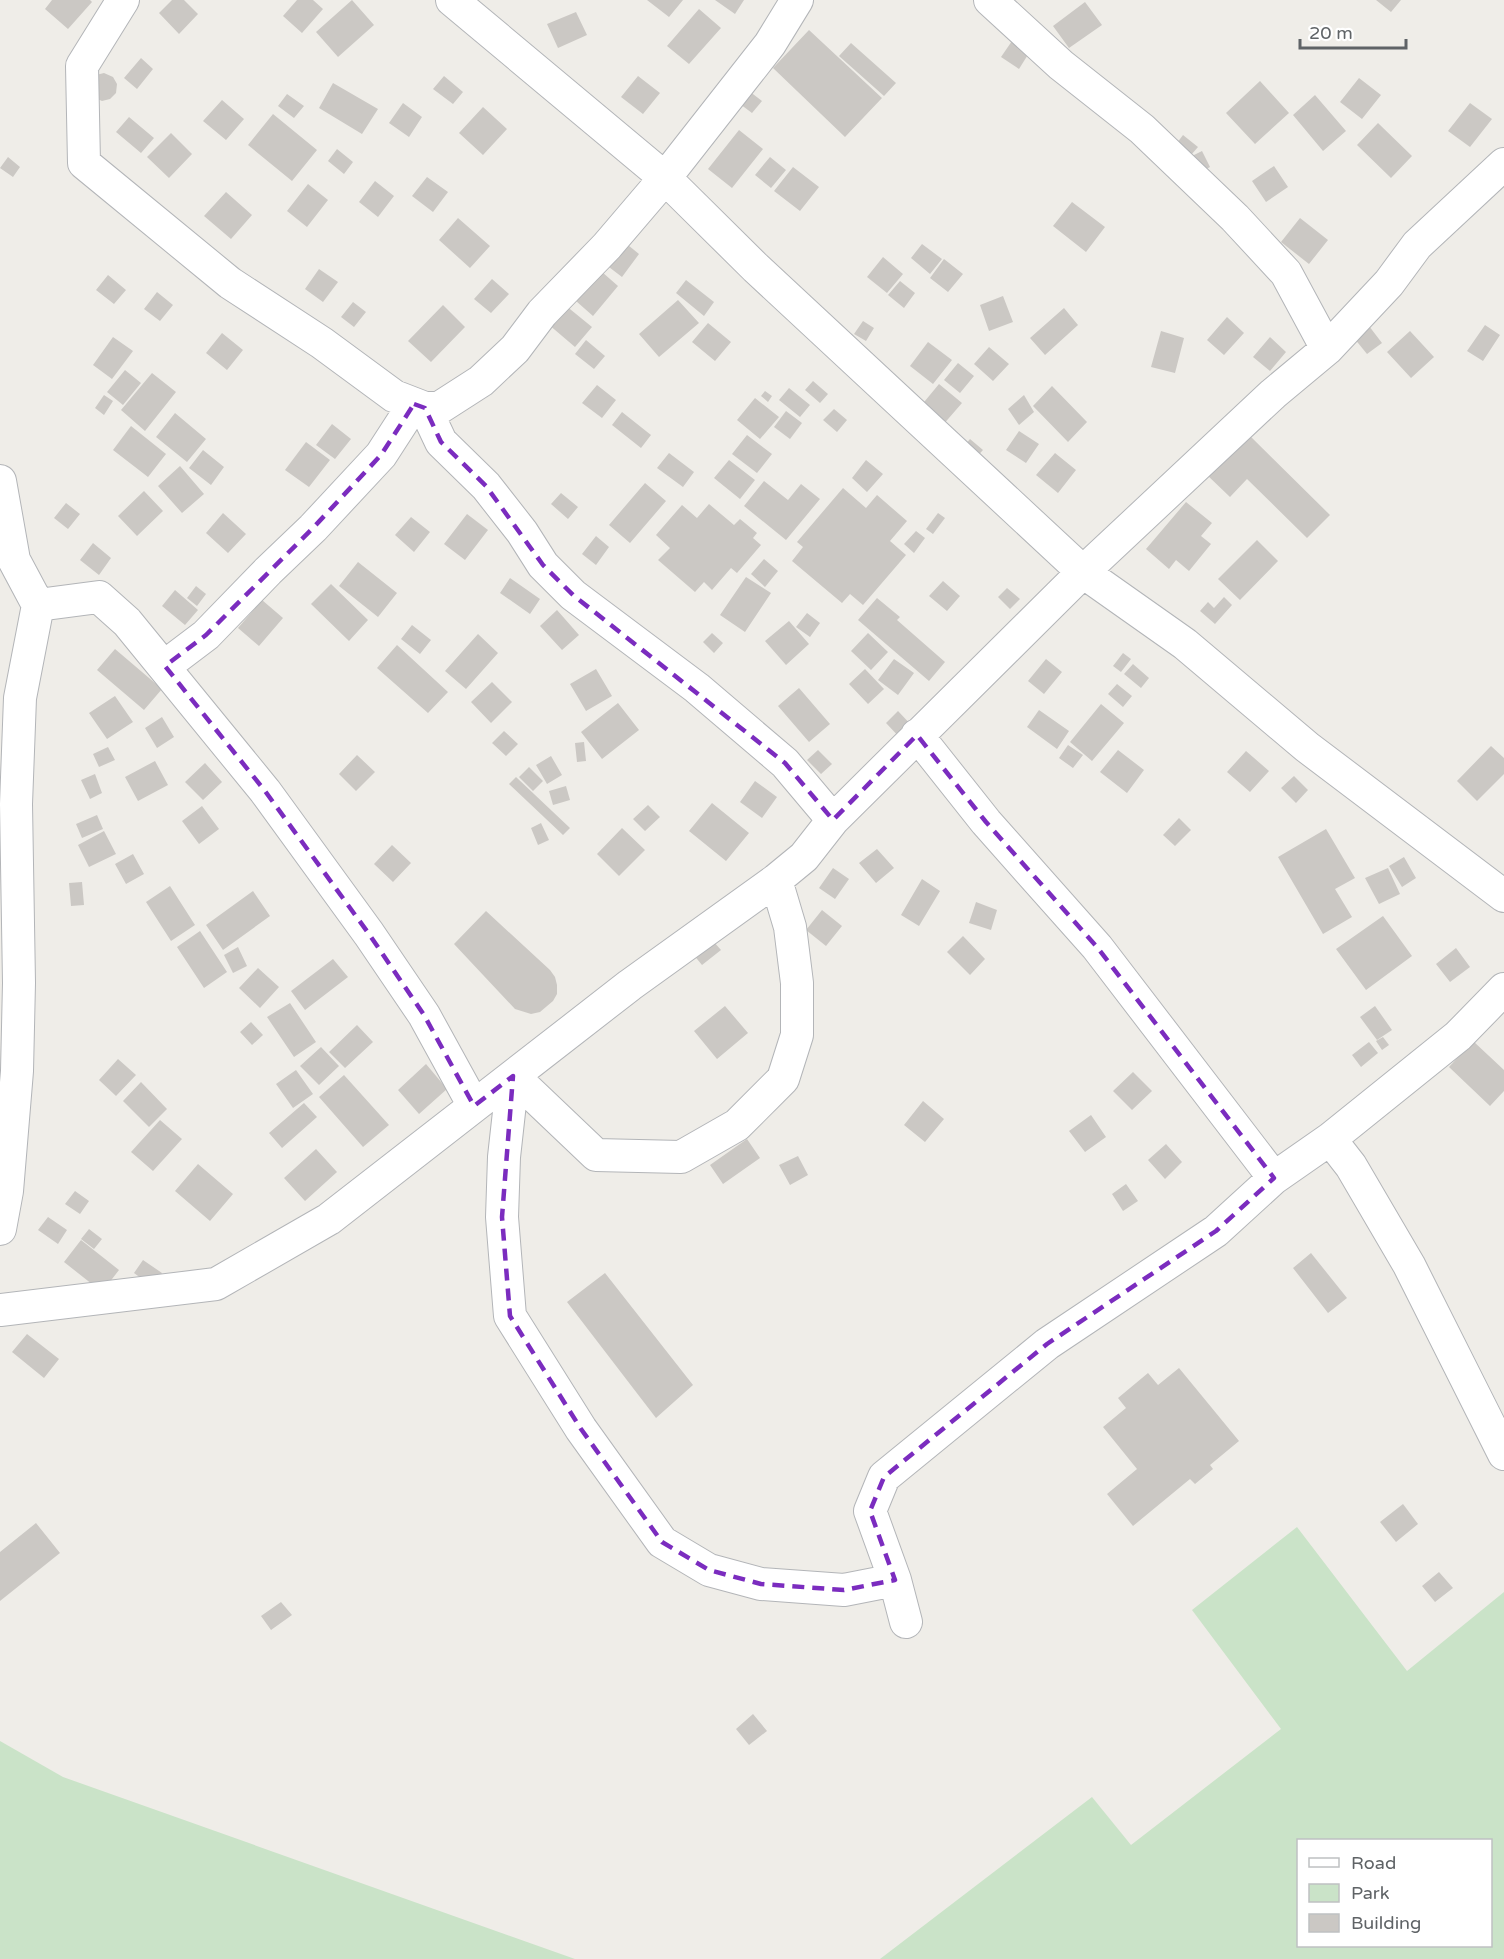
<svg xmlns="http://www.w3.org/2000/svg" width="1504" height="1959" font-family="'Varela Round',sans-serif">
  <rect width="100%" height="100%" fill="#efede8"/>
  <path fill="#cae3c8" fill-rule="evenodd" d="M1297,1527L1407,1671L1504,1592V1959H880L1092,1797L1131,1845L1281,1729L1192,1610ZM1490,1840V1946H1298V1840Z
    M0,1741L63,1777L575,1959H0Z"/>
  <path fill="#cbc8c4" d="M52,0H90L92,2L68,29L45,9Z
    M172,0H184L198,14L179,34L159,13Z
    M297,0H313L323,9L302,33L283,16Z
    M352,0L374,25L338,57L316,32Z
    M647,0H683L669,17Z
    M715,0H744L735,14Z
    M1376,0H1401L1391,12Z
    M1085,2L1102,25L1069,48L1053,26Z
    M699,9L721,28L689,64L667,46Z
    M576,12L587,35L558,48L547,24Z
    M809,30L882,98L845,137L773,68Z
    M1012,41L1029,53L1019,69L1001,57Z
    M851,43L896,83L884,96L839,56Z
    M141,58L153,69L137,89L124,78Z
    M104,73L113,77L117,84L116,93L110,99L102,101L93,97L96,75Z
    M444,76L463,92L453,104L433,89Z
    M638,76L660,93L643,114L621,97Z
    M1359,78L1381,95L1362,119L1340,102Z
    M1260,81L1289,113L1255,144L1226,113Z
    M333,83L378,109L362,134L319,108Z
    M749,91L762,101L752,113L740,104Z
    M287,94L304,106L294,118L278,106Z
    M1315,95L1346,131L1323,151L1293,115Z
    M222,100L244,119L226,140L203,121Z
    M403,103L422,117L409,137L389,123Z
    M1470,103L1492,119L1470,147L1448,131Z
    M483,107L507,129L483,155L459,133Z
    M273,114L317,150L292,181L248,145Z
    M129,117L154,138L141,153L116,132Z
    M1378,123L1412,156L1391,178L1357,145Z
    M739,130L763,149L732,188L708,169Z
    M171,133L192,154L169,178L147,157Z
    M1183,135L1198,147L1191,155L1177,143Z
    M337,149L353,162L344,174L328,161Z
    M1202,151L1210,167L1201,172L1192,156Z
    M8,157L20,167L13,177L0,168Z
    M770,157L786,170L771,188L755,175Z
    M1274,166L1288,187L1266,202L1252,181Z
    M793,167L819,187L800,211L774,191Z
    M427,177L448,192L433,212L412,196Z
    M375,181L394,196L378,217L359,202Z
    M308,184L328,200L307,227L287,211Z
    M226,192L252,215L231,239L204,216Z
    M1072,202L1105,227L1086,252L1053,226Z
    M458,218L490,246L470,268L439,240Z
    M1300,218L1328,240L1309,264L1281,242Z
    M623,241L639,254L622,277L605,264Z
    M922,244L942,259L930,274L911,258Z
    M883,257L903,274L887,293L867,277Z
    M944,259L963,274L948,292L930,278Z
    M319,269L338,282L323,302L305,289Z
    M602,272L618,286L593,316L576,301Z
    M108,275L126,290L114,304L96,290Z
    M492,279L509,294L491,313L474,299Z
    M686,280L714,302L704,316L676,293Z
    M900,281L915,293L904,308L888,295Z
    M157,292L173,305L160,321L144,309Z
    M1003,296L1013,322L989,331L980,305Z
    M678,300L699,323L659,357L639,334Z
    M353,302L366,312L354,327L341,317Z
    M443,305L465,327L431,362L408,341Z
    M565,305L592,327L575,347L548,324Z
    M1064,308L1078,325L1045,355L1030,338Z
    M1227,317L1244,333L1224,355L1207,340Z
    M863,321L874,328L866,341L854,334Z
    M708,323L731,342L715,361L692,342Z
    M1485,325L1500,335L1483,361L1467,351Z
    M1369,326L1382,343L1367,354L1354,338Z
    M1161,331L1184,338L1175,373L1151,367Z
    M1410,331L1434,357L1411,378L1387,352Z
    M222,333L243,350L227,370L206,353Z
    M113,337L133,351L112,379L93,365Z
    M1270,337L1286,352L1270,371L1253,357Z
    M586,340L605,356L594,369L575,354Z
    M928,342L952,360L933,384L910,366Z
    M989,347L1009,364L993,381L974,364Z
    M958,363L974,376L960,393L944,380Z
    M125,370L141,383L123,405L107,392Z
    M152,373L176,392L145,431L121,410Z
    M813,381L828,394L820,403L805,390Z
    M939,384L962,403L942,426L920,407Z
    M597,385L616,400L602,418L582,403Z
    M1052,386L1087,422L1068,442L1033,406Z
    M789,388L810,405L800,417L779,400Z
    M765,391L772,396L768,402L761,396Z
    M104,395L113,401L104,415L95,408Z
    M1024,395L1034,412L1019,425L1008,409Z
    M755,398L779,417L760,439L737,420Z
    M834,409L847,420L837,432L823,420Z
    M786,411L802,423L790,439L774,427Z
    M622,412L651,435L641,448L612,425Z
    M175,413L206,439L187,462L156,437Z
    M332,424L351,439L335,459L316,445Z
    M131,426L166,454L148,477L113,450Z
    M1019,431L1039,444L1026,463L1006,450Z
    M1247,433L1330,515L1307,538L1247,479L1230,497L1206,474Z
    M747,435L772,454L757,473L732,454Z
    M970,439L983,450L973,461L961,450Z
    M306,442L330,460L309,487L285,470Z
    M203,450L224,467L211,485L189,468Z
    M669,453L694,472L683,487L657,468Z
    M1055,453L1076,470L1058,493L1036,475Z
    M729,460L755,480L740,499L714,478Z
    M866,460L883,474L867,492L852,478Z
    M180,466L204,494L182,513L158,486Z
    M764,481L788,500L801,484L820,499L786,540L744,506Z
    M645,483L666,501L630,543L609,525Z
    M843,488L866,508L877,495L907,521L890,541L906,555L863,605L850,594L842,603L792,561L803,547L797,542Z
    M144,491L163,511L137,536L118,516Z
    M561,493L578,507L568,519L551,504Z
    M1186,502L1212,523L1201,536L1211,544L1189,571L1176,560L1169,569L1146,549Z
    M66,503L80,514L68,529L54,518Z
    M709,504L734,525L740,519L757,533L753,538L761,545L737,573L731,568L712,590L704,582L695,592L658,560L670,548L656,535L682,505L697,518Z
    M223,513L246,534L228,553L206,533Z
    M938,513L945,518L933,534L926,529Z
    M467,514L488,530L465,560L444,544Z
    M411,517L430,532L414,552L395,535Z
    M916,531L925,538L914,553L904,544Z
    M596,536L609,547L596,565L582,554Z
    M1257,540L1278,561L1240,600L1218,579Z
    M93,543L111,558L99,575L80,560Z
    M764,559L778,571L765,587L751,574Z
    M358,562L397,593L378,617L339,586Z
    M746,577L771,593L745,632L720,615Z
    M510,578L540,599L530,614L500,593Z
    M943,581L960,596L947,611L929,596Z
    M331,584L368,620L349,641L311,604Z
    M196,586L206,594L197,606L187,598Z
    M1007,588L1020,599L1010,609L998,597Z
    M175,590L198,610L185,625L162,606Z
    M1224,597L1232,605L1215,624L1200,611L1208,602L1214,608Z
    M877,598L900,617L897,620L945,662L929,681L858,620Z
    M262,600L283,618L259,646L238,628Z
    M557,610L579,635L562,650L540,626Z
    M807,613L820,623L810,637L796,627Z
    M789,621L809,644L786,665L765,641Z
    M412,625L431,640L420,654L401,639Z
    M712,633L723,643L714,653L703,642Z
    M868,633L888,652L871,670L851,651Z
    M478,634L498,653L466,689L445,671Z
    M397,645L448,692L428,713L377,668Z
    M115,649L162,689L144,710L97,670Z
    M1123,653L1131,659L1121,672L1113,666Z
    M894,659L914,673L898,695L878,680Z
    M1046,659L1062,672L1044,694L1028,681Z
    M1133,664L1149,678L1141,688L1124,674Z
    M596,669L612,696L586,711L570,684Z
    M865,669L884,689L868,704L849,684Z
    M492,682L512,702L491,723L471,702Z
    M1117,684L1132,696L1123,707L1108,694Z
    M799,688L830,724L809,742L778,706Z
    M115,696L133,722L107,739L89,713Z
    M618,703L639,730L602,759L581,732Z
    M1101,704L1124,723L1092,761L1070,742Z
    M1039,710L1069,731L1057,749L1027,727Z
    M898,711L914,728L902,740L886,723Z
    M162,717L174,737L157,748L145,728Z
    M504,731L518,744L506,756L492,743Z
    M584,742L586,761L577,762L575,743Z
    M1068,745L1083,755L1073,768L1059,758Z
    M1491,746L1504,758V774L1477,801L1457,781Z
    M108,747L115,760L99,767L93,754Z
    M818,750L832,764L821,774L807,760Z
    M1118,750L1144,770L1127,793L1100,772Z
    M1246,751L1269,771L1250,792L1227,772Z
    M357,755L375,772L356,791L339,774Z
    M551,756L562,775L547,784L536,765Z
    M155,761L168,785L138,801L125,777Z
    M205,763L222,782L203,800L185,782Z
    M529,767L543,781L533,791L519,777Z
    M95,774L102,793L90,799L81,780Z
    M1294,776L1308,790L1296,803L1281,788Z
    M516,777L570,828L563,835L509,784Z
    M755,781L777,797L762,818L740,802Z
    M566,786L570,800L553,805L549,791Z
    M712,803L749,833L726,861L689,831Z
    M648,805L660,817L645,831L633,819Z
    M202,806L219,829L199,844L182,821Z
    M97,815L103,829L82,838L76,824Z
    M1179,818L1191,830L1175,846L1163,835Z
    M541,823L549,840L538,845L531,828Z
    M622,828L645,850L619,876L597,854Z
    M1326,829L1355,878L1335,889L1352,917L1323,934L1278,857Z
    M104,831L116,854L89,867L78,845Z
    M392,845L411,863L393,882L374,864Z
    M877,849L894,868L876,883L859,863Z
    M133,854L144,874L126,884L115,864Z
    M1404,857L1416,878L1402,887L1389,866Z
    M833,868L849,879L835,899L819,888Z
    M1388,868L1400,894L1379,904L1365,878Z
    M922,879L940,891L919,926L901,915Z
    M82,882L84,905L71,906L69,883Z
    M170,886L195,925L171,941L146,902Z
    M253,891L270,916L223,950L206,925Z
    M976,902L997,910L991,930L969,923Z
    M822,910L842,926L826,946L806,930Z
    M486,911L550,970L555,977L557,985V994L553,1001L540,1012L531,1014L515,1009L454,944Z
    M1383,916L1412,956L1366,990L1336,949Z
    M200,931L227,972L204,988L177,947Z
    M706,933L721,950L702,965L688,948Z
    M963,936L985,959L970,975L947,952Z
    M238,947L247,966L233,973L224,955Z
    M1456,948L1470,967L1450,982L1436,964Z
    M333,959L348,977L305,1010L291,991Z
    M258,968L279,987L260,1008L239,988Z
    M290,1003L316,1042L294,1057L267,1017Z
    M725,1006L748,1033L717,1059L694,1031Z
    M1375,1006L1392,1030L1377,1040L1360,1017Z
    M251,1022L263,1035L252,1045L240,1032Z
    M357,1025L373,1042L345,1068L329,1052Z
    M1383,1037L1389,1045L1382,1050L1376,1041Z
    M1473,1041L1504,1070V1091L1490,1106L1449,1067Z
    M1369,1042L1378,1053L1361,1067L1352,1055Z
    M321,1047L339,1066L319,1085L300,1066Z
    M118,1059L136,1075L116,1096L99,1080Z
    M426,1064L447,1089L419,1114L398,1090Z
    M296,1070L313,1094L293,1108L276,1084Z
    M1133,1072L1152,1091L1132,1110L1113,1091Z
    M344,1075L389,1125L363,1147L319,1097Z
    M141,1082L167,1109L149,1127L123,1101Z
    M923,1101L944,1119L925,1142L904,1125Z
    M304,1103L317,1117L282,1148L269,1133Z
    M1091,1115L1106,1137L1085,1152L1069,1131Z
    M160,1120L182,1139L153,1171L131,1152Z
    M747,1139L760,1158L723,1184L710,1165Z
    M1166,1144L1182,1162L1165,1179L1148,1160Z
    M316,1149L337,1172L305,1201L284,1178Z
    M798,1156L808,1175L790,1185L779,1165Z
    M198,1164L233,1194L210,1221L175,1191Z
    M1126,1184L1138,1201L1123,1211L1112,1194Z
    M75,1191L89,1201L80,1214L65,1204Z
    M48,1217L67,1230L58,1244L38,1230Z
    M89,1229L102,1239L94,1249L81,1239Z
    M81,1240L119,1270L102,1292L64,1262Z
    M1311,1253L1347,1298L1328,1313L1293,1268Z
    M143,1260L162,1273L153,1287L134,1273Z
    M605,1273L693,1385L656,1418L567,1302Z
    M27,1334L59,1359L44,1378L12,1352Z
    M1179,1368L1239,1441L1210,1465L1213,1469L1195,1484L1190,1479L1133,1526L1107,1494L1137,1469L1103,1427L1126,1408L1118,1398L1148,1373L1158,1385Z
    M1403,1504L1418,1524L1396,1542L1380,1522Z
    M36,1523L60,1553L0,1601V1552Z
    M1439,1572L1453,1588L1435,1602L1422,1586Z
    M281,1602L292,1615L271,1630L261,1616Z
    M753,1714L767,1731L749,1745L736,1729Z"/>
  <g fill="none" stroke-linecap="round" stroke-linejoin="round">
    <g stroke="#b3b5b8" stroke-width="34">
      <path id="street" d="M123,0L82,66L84,163L230,283L322,343L394,396L425,408H439L481,381L515,349L542,313L607,246L665,178L770,44L797,0
        M452,0L665,178L756,268L1083,572L1185,644L1307,747L1504,896
        M990,0L1061,65L1142,129L1235,218L1286,273L1327,349
        M425,408L441,442L486,486L522,532L543,565L573,595L697,688L785,763L833,820
        M0,481L14,560L38,605L20,698L16,804L19,983L17,1071L7,1191L0,1229
        M38,605L99,597L127,622L265,791L369,934L424,1015L474,1106
        M165,666L206,635L268,571L313,528L381,455L414,404
        M917,735L986,822L1097,947L1274,1178
        M513,1076L504,1157L502,1217L510,1316L581,1429L662,1542L709,1570L761,1584L844,1590L895,1580
        M513,1076L596,1155L681,1157L737,1125L783,1079L797,1035V983L790,927L776,880
        M1330,1139L1351,1166L1409,1265L1504,1454
        M0,1310L216,1284L329,1219L630,985L776,880L804,857L833,820L1083,572L1273,394L1327,349L1389,283L1417,245L1504,164
        M906,1622L895,1580L870,1511L884,1477L1047,1344L1216,1231L1274,1178L1330,1139L1458,1036L1504,989"/>
    </g>
    <use href="#street" stroke="#fff" stroke-width="32"/>
  </g>
  <path fill="none" stroke="#7b2cbf" stroke-width="4.5" stroke-dasharray="12 8" stroke-linejoin="round" d="M414,404L425,408L441,442L486,486L543,565L573,595L785,763L833,820L917,735L986,822L1097,947L1274,1178L1216,1231L1047,1344L884,1477L870,1511L895,1580L844,1590L761,1584L709,1570L662,1542L581,1429L510,1316L502,1217L513,1076L474,1106L424,1015L369,934L265,791L165,666L206,635L313,528L381,455Z"/>
  <rect x="1297" y="1839" width="195" height="108" fill="#ffffff" stroke="#bfc1c2" stroke-width="1.5"/>
  <rect x="1309" y="1858" width="30" height="9" fill="#ffffff" stroke="#bfc1c2" stroke-width="1.5"/>
  <text x="1351" y="1869" font-size="18" fill="#5f6366">Road</text>
  <rect x="1309" y="1884" width="30" height="18" fill="#cae3c8" stroke="#bfc1c2" stroke-width="1.5"/>
  <text x="1351" y="1899" font-size="18" fill="#5f6366">Park</text>
  <rect x="1309" y="1914" width="30" height="18" fill="#cbc8c4" stroke="#bfc1c2" stroke-width="1.5"/>
  <text x="1351" y="1929" font-size="18" fill="#5f6366">Building</text>
  <path d="M1300 39v9h106v-9" fill="none" stroke="#5f6366" stroke-width="3"/>
  <text x="1309" y="39" font-size="18" fill="#5f6366" stroke="#ffffff" stroke-width="4.5" paint-order="stroke">20 m</text>
</svg>
